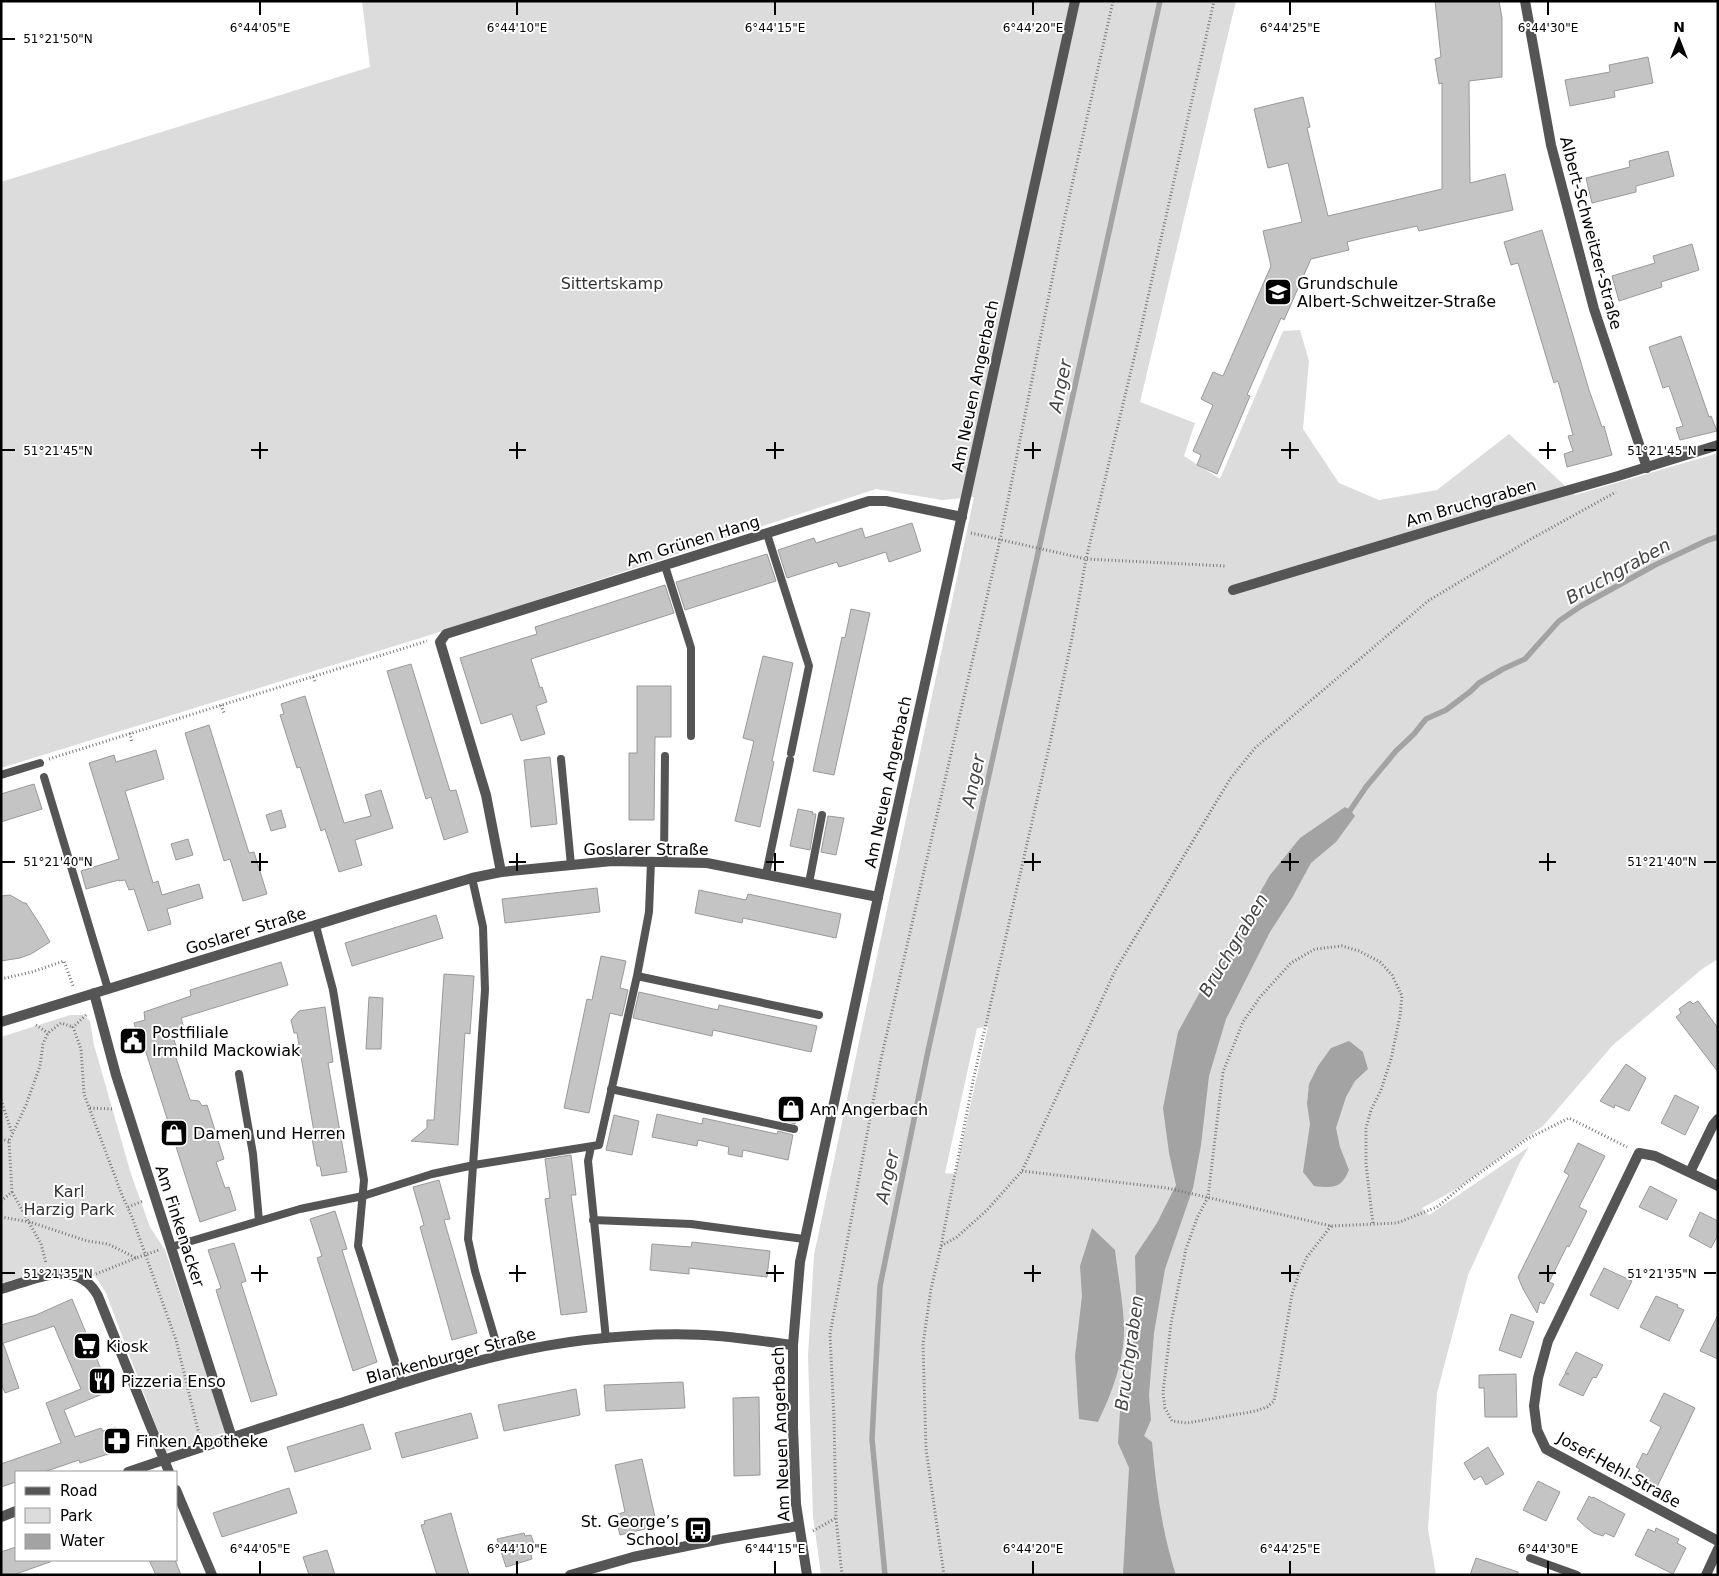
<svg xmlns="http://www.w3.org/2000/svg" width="1719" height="1576" font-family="'DejaVu Sans',sans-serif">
  <rect width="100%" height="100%" fill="#fff"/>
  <path fill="#dcdcdc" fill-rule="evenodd" d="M362,1H1236L1140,402L1195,423L1184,456L1220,479L1283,331L1300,330L1309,361L1303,429L1339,483L1379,500L1437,490L1509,434L1575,495L1718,453V959L1702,969L1612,1046L1543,1126L1458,1188L1422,1208L1429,1215L1529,1147L1520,1162L1468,1275L1437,1393L1428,1529L1436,1575H821L813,1516L808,1356L814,1255L974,497L942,500L876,489L427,636L1,768V182L370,67ZM988,1027L955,1174L945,1173L977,1028Z
    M70,1015H84L90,1021L94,1045L131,1174L150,1227L165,1250L226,1432L166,1452L106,1293L95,1276L74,1267L54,1268L1,1283V1037Z"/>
  <path fill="#a3a3a3" d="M1345,807L1350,810L1355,816L1336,842L1311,863L1292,898L1270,932L1226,1019L1209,1076L1201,1145L1193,1188L1165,1269L1154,1333L1149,1395L1151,1420L1144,1436L1152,1442C1156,1487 1162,1532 1176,1575H1123L1129,1468L1118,1443L1120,1411L1129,1384L1135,1318L1136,1290L1135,1256L1157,1223L1176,1185L1169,1153L1163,1108L1178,1032L1206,981L1239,929L1270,875L1300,838Z
    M1349,1041L1363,1052L1368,1069L1355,1081L1346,1097L1336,1128L1340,1147L1349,1170C1341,1189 1333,1188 1314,1186L1303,1172L1310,1124L1307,1104L1309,1084L1318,1066L1331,1048Z
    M1092,1228L1115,1250C1118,1275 1123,1301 1124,1326C1125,1359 1112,1393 1098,1422L1079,1419L1075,1356L1082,1296L1080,1266Z"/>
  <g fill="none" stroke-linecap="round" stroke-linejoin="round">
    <path stroke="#a3a3a3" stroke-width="5.5" d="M1347,815L1366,787L1396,751L1414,734L1426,719L1446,710L1471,691L1479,683L1503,669L1525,659L1559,621L1581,606L1655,565L1708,540L1718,537
      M885,1575L872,1439L880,1286L928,1051L1160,1"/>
  </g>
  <path fill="#c4c4c4" stroke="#999" d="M1435,1H1499L1502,18V77L1469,81L1470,183L1505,174L1513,210L1419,231L1417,226L1363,238L1347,242L1349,250L1311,259L1284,320L1281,318L1247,395L1250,396L1217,474L1197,465L1201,455L1193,451L1213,405L1201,399L1213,372L1223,376L1271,266L1263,231L1302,222L1288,163L1268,168L1254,109L1303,97L1310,127L1307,128L1328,216L1442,189V83L1439,84L1435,59L1441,57Z
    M1648,57L1653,83L1614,91L1615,97L1570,106L1565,80L1610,72L1609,65Z
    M1668,151L1674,176L1636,186V192L1592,203L1586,178L1630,167L1629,161Z
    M1542,230L1589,390L1602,427L1604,426L1612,455L1567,467L1564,454L1573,451L1568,436L1573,435L1558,381L1554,383L1518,263L1511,265L1504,242Z
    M1692,244L1699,270L1661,282L1662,287L1619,301L1612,276L1655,263L1653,256Z
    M1681,336L1709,417L1711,416L1717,431L1680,440L1676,428L1683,426L1669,386L1663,388L1649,347Z
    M912,523L921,551L889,562L886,552L839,567L837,562L787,578L778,550L814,538L816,543L862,528L865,538Z
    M767,554L776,581L685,610L676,582Z
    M665,585L674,613L531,659L540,688L542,687L547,702L536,706L545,734L521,741L512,714L481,724L460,658L537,634L535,627Z
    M851,609L870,613L834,775L813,771L842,637L845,638Z
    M763,656L793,663L772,761L774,762L760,827L735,821L754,741L743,738Z
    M411,664L450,791L456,790L468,832L444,840L431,797L426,799L387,671Z
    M637,686H671V737H655L654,820H629V753H637Z
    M305,696L344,823L371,816L365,795L381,790L393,828L355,840L362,865L339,872L325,829L321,831L300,767L297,768L280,715L284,714L281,704Z
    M209,725L249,853L254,852L267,894L243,901L230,859L224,861L185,733Z
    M156,750L164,779L125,791L153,883L158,881L162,895L199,884L203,898L167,909L171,924L148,931L134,889L129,890L125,880L119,881V880L86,889L81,871L119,859L89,763L114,755L116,762Z
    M550,757L557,824L531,827L524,760Z
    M34,784L42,809L1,822V794Z
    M798,809L813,812L812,814H816L810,850L790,846Z
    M281,810L286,827L271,831L266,815Z
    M828,816L844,818L836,855L821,852Z
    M188,839L193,855L176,860L171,844Z
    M597,888L600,912L505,923L502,899Z
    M699,890L746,900L748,894L841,914L836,938L743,918L742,923L695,913Z
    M10,895L24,903H26L41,926L50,942L31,954L20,958L1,961V896Z
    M436,915L443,938L352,966L345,943Z
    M601,956L626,961L620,988L628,990L622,1016L610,1013L589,1113L564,1108L587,999L592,1000Z
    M281,962L288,985L181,1018L185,1031L172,1035L177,1048L173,1049L190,1100L199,1101L202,1106L207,1105L224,1159L216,1162L225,1188L229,1187L236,1210L200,1222L144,1046L141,1047L134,1023L145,1020L144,1012L191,996L190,990Z
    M444,974L474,976L470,1034L465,1033L458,1145L411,1141L427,1128V1120H434Z
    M639,992L718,1010L719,1005L817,1026L811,1052L713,1030L712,1036L633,1018Z
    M369,997L383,998L381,1049H366Z
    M1690,1001L1693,1004L1698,1001L1718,1028V1072L1676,1017L1681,1013L1679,1009Z
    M325,1007L333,1062L328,1063L347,1172L322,1176L320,1166H317L311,1133L314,1132L299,1045L297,1033H294L291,1020L299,1011Z
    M1626,1064L1646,1078L1629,1111L1615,1105L1614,1108L1600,1101Z
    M1675,1095L1699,1107L1685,1135L1661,1123Z
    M785,1102L800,1105L795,1124L781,1120Z
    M657,1114L702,1124L703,1118L777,1134L778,1131L793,1135L788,1160L743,1150L742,1157L728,1154L729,1147L698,1140L697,1146L652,1137Z
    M614,1115L639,1121L632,1155L606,1150Z
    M1578,1143L1605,1156L1579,1207L1587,1211L1569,1247L1567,1246L1549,1282L1554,1284L1544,1304L1540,1302L1537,1313L1523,1289L1518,1277L1569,1175L1564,1172Z
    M571,1155L576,1195H571L587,1312L561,1315L545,1199L550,1198L545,1159Z
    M439,1180L450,1219L444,1220L477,1333L452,1340L420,1227L424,1225L413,1187Z
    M1650,1186L1677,1200L1667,1220L1639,1207Z
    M335,1211L347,1249L342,1250L377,1362L353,1371L317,1258L322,1256L310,1219Z
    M1700,1212L1718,1221V1235L1711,1248L1689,1236Z
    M692,1242L770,1251L767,1277L689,1268V1274L650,1270L652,1244L691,1247Z
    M234,1243L246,1281L241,1283L277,1395L251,1402L216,1290L221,1288L208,1250Z
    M1604,1268L1632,1281L1618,1309L1590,1295Z
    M1656,1296L1678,1305L1677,1307L1684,1310L1669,1341L1640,1327Z
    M72,1299L105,1379L108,1378L112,1390L64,1410L75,1437L101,1428L103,1431L116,1427L124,1449L80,1463L79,1460L44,1472H16V1482L1,1487V1464L61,1443L46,1403L81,1389L54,1326L1,1344V1325L36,1315Z
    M1511,1314L1534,1322L1521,1358L1499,1350Z
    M1718,1315V1359L1700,1351Z
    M3,1343L19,1388L5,1393L1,1383V1344Z
    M1576,1352L1603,1365L1596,1378L1593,1377L1583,1396L1559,1385L1565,1374H1569L1565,1373Z
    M1516,1374L1517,1417H1485L1484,1388H1479V1375Z
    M683,1382L685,1408L606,1411L604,1385Z
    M576,1389L580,1415L504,1431L498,1405Z
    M1664,1393L1695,1408L1657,1487L1636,1476L1640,1469L1636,1467L1643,1453L1647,1455L1661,1427L1650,1421Z
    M759,1397L760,1475L734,1476L733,1398Z
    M471,1413L478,1438L402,1458L395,1433Z
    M363,1424L371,1449L295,1472L287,1447Z
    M1488,1447L1504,1474L1486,1485L1481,1476L1474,1480L1464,1463Z
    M642,1459L657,1526L620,1535L615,1515L625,1512L615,1465Z
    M1538,1481L1560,1492L1546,1521L1523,1510Z
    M289,1488L297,1513L222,1537L213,1513Z
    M1589,1496L1592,1498L1593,1497L1625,1514L1614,1537L1605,1533L1603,1536L1594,1533L1587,1528L1577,1519Z
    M451,1513L457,1535L469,1575H437L421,1525L425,1524L424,1521Z
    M1656,1528L1679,1539L1677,1543L1686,1548L1673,1574L1635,1555L1648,1529L1655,1532Z
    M524,1533L525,1536L531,1535L535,1547L530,1550L532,1559L506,1567L497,1539Z
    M16,1547V1560H50V1562L13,1575H1V1552Z
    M327,1550L335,1575H309L303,1557Z
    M1476,1558L1518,1572V1575H1470Z
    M149,1560H175L181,1575H156Z"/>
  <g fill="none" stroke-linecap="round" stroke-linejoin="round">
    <path stroke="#777" stroke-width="3" stroke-dasharray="1 2.5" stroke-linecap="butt" d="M971,533L1086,559L1225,566
      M313,677L316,683
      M221,705L224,713
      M130,733L132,743
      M49,759L427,641
      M1,979L32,972L64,961L73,986
      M86,1015L73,1027L81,1049L84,1094L122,1195L132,1217L176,1340L199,1434
      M36,1025L48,1033
      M1,1100L12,1133
      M90,1108L114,1109
      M1,1139L9,1141
      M1022,1171L1167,1188L1331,1226L1397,1223L1437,1207L1466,1183L1527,1139L1569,1118L1627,1147
      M12,1192L41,1244L46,1263
      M1,1201L12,1192L9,1141L26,1105L40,1066L43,1044L48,1033L61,1023L73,1027
      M128,1207L143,1201
      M1,1217L30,1222L87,1241L108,1244L136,1258L159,1250
      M1331,1226L1307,1257L1299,1274L1292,1294L1274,1401L1267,1407L1256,1411L1187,1423L1172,1421L1165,1408L1163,1393L1171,1323L1186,1249L1197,1218L1208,1197L1223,1072L1243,1022L1260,997L1291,963L1315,949L1342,946L1359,951L1380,962L1392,975L1402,996L1400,1016L1391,1059L1381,1090L1371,1110L1366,1128V1164L1373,1224
      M941,1246L957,1237L987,1210L1022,1171L1116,969L1230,779L1255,748L1428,601L1531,539L1616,492
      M96,1274L136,1258
      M813,1531L836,1518
      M842,1575L836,1518L834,1419L830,1334L881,1059L1000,540L1062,230L1113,1
      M944,1575L926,1449L923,1344L931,1289L941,1246L973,1081L1050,743L1072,638L1086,559L1140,333L1214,1"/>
    <path stroke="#555" stroke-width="8" d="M767,534L809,666L791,753
      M665,566L691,648V736
      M561,759L571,865
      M1,775L40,763
      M44,777L108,989
      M664,861L665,756
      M766,874L790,760
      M472,878L483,927L485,990L468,1239L475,1271L500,1356
      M809,883L822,815
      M316,926L333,990L364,1180L358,1246L402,1383
      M637,976L819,1015
      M239,1074L253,1154L259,1221
      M611,1089L794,1129
      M591,1147L588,1161L606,1339
      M593,1220L691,1224L804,1239
      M171,1247L300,1209L363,1196L432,1174L474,1165L599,1145L637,976L649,912L651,861
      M1530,1558L1577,1575"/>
    <path stroke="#555" stroke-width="10" d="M1525,1L1551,145L1594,309L1647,468
      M1233,590L1485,514L1618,476L1718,445
      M501,872L486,795L440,642L446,634L869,501H886L962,517
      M94,993L116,1075L232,1438
      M1,1022L387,903L472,878L501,872L612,861L707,863L878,897
      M1690,1172L1713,1125L1718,1119
      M1718,1186L1655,1156L1639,1153L1548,1341L1538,1378L1534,1406L1537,1430L1546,1449L1718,1541
      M1,1289C34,1280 77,1257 98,1296L169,1472
      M128,1472C197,1448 267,1426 337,1404C418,1378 500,1350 585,1340C629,1335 674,1332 718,1336C743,1338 768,1342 793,1345
      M176,1490L212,1575
      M1,1517L16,1511
      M570,1575L633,1557L721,1539L798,1526
      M1706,1575L1718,1549"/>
    <path stroke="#555" stroke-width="10" d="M807,1575L796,1504L793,1427V1345L800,1262L878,897L1075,1"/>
  </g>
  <path fill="none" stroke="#000" stroke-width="2" d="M260,2V15M517,2V15M775,2V15M1033,2V15M1290,2V15M1548,2V15M2,39H15M260,442V459M517,442V459M775,442V459M1033,442V459M1290,442V459M1548,442V459M2,450H15M251,450H268M509,450H526M766,450H784M1024,450H1041M1281,450H1299M1539,450H1556M1704,450H1716M260,853V871M517,853V871M775,853V871M1033,853V871M1290,853V871M1548,853V871M2,862H15M251,862H268M509,862H526M766,862H784M1024,862H1041M1281,862H1299M1539,862H1556M1704,862H1716M260,1265V1282M517,1265V1282M775,1265V1282M1033,1265V1282M1290,1265V1282M1548,1265V1282M2,1273H15M251,1273H268M509,1273H526M766,1273H784M1024,1273H1041M1281,1273H1299M1539,1273H1556M1704,1273H1716M260,1561V1574M517,1561V1574M775,1561V1574M1033,1561V1574M1290,1561V1574M1548,1561V1574"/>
  <defs>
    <g id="school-square" transform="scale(1.4375)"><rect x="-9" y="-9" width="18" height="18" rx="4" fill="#000" stroke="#fff"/><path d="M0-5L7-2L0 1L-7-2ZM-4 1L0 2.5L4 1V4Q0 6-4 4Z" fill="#fff"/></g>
    <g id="civic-square" transform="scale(1.4375)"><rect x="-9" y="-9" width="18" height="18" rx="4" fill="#000" stroke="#fff"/><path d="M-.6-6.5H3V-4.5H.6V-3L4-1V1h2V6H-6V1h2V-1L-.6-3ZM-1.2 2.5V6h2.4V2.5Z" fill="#fff"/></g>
    <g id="shop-square" transform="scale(1.4375)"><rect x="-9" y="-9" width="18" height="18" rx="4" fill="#000" stroke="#fff"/><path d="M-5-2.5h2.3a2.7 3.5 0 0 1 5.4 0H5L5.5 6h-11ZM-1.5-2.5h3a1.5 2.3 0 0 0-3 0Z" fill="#fff"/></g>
    <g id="supermarket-square" transform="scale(1.4375)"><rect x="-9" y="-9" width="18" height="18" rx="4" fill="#000" stroke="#fff"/><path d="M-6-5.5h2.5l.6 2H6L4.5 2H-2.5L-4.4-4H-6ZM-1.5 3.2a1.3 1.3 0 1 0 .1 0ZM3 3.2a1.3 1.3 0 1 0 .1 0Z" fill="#fff"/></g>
    <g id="restaurant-square" transform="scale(1.4375)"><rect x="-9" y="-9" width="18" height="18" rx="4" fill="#000" stroke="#fff"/><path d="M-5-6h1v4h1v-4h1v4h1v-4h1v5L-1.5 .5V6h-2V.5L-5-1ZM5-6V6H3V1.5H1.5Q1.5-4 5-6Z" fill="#fff"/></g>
    <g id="pharmacy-square" transform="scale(1.4375)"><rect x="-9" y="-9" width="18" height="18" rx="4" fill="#000" stroke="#fff"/><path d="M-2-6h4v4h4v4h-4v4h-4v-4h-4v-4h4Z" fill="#fff"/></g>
    <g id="bus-square" transform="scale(1.4375)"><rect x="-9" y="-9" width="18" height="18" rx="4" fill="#000" stroke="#fff"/><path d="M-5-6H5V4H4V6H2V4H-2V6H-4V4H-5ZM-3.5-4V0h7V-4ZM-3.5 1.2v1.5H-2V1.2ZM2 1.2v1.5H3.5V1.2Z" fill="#fff"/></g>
  </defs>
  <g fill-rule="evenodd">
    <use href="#school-square" x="1278" y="292"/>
    <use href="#civic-square" x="133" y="1041"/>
    <use href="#shop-square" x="791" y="1109"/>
    <use href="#shop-square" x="174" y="1133"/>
    <use href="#supermarket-square" x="87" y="1346"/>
    <use href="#restaurant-square" x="102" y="1381"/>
    <use href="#pharmacy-square" x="117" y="1441"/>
    <use href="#bus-square" x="698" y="1530"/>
  </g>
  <g text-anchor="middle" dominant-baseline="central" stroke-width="4" stroke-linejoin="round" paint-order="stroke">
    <g font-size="16" fill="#000" stroke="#fff">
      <text transform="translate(1591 233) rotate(75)">Albert-Schweitzer-Straße</text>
      <text transform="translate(975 386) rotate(-78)">Am Neuen Angerbach</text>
      <text transform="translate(1471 503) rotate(-16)">Am Bruchgraben</text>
      <text transform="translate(693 541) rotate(-17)">Am Grünen Hang</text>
      <text transform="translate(888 782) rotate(-78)">Am Neuen Angerbach</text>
      <text x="646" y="849">Goslarer Straße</text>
      <text transform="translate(246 931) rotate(-17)">Goslarer Straße</text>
      <text transform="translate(180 1226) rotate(72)">Am Finkenacker</text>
      <text transform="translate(451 1356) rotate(-15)">Blankenburger Straße</text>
      <text transform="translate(781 1434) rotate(-92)">Am Neuen Angerbach</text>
      <text transform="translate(1619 1470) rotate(29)">Josef-Hehl-Straße</text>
    </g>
    <g font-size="16" fill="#333" stroke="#fff">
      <text x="612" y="283">Sittertskamp</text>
      <text x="69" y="1191">Karl<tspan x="69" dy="18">Harzig Park</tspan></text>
    </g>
    <g font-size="16" fill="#000" stroke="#fff" text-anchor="start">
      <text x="1297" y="283">Grundschule<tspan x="1297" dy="18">Albert-Schweitzer-Straße</tspan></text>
      <text x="152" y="1032">Postfiliale<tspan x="152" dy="18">Irmhild Mackowiak</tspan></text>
      <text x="810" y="1109">Am Angerbach</text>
      <text x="193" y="1133">Damen und Herren</text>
      <text x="106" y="1346">Kiosk</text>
      <text x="121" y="1381">Pizzeria Enso</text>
      <text x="136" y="1441">Finken Apotheke</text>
      <text x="679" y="1521" text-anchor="end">St. George’s<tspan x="679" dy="18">School</tspan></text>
    </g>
    <g font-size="18" font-style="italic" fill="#444" stroke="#fff">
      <text transform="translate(1060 386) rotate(-78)">Anger</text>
      <text transform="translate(1618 571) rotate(-29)">Bruchgraben</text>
      <text transform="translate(973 781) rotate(-78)">Anger</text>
      <text transform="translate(1233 945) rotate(-59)">Bruchgraben</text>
      <text transform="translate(887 1177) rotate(-78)">Anger</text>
      <text transform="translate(1129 1353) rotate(-82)">Bruchgraben</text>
    </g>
  </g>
  <g font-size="12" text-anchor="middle" fill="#000" stroke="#fff" stroke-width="4" stroke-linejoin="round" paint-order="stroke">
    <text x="260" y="32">6°44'05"E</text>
    <text x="517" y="32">6°44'10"E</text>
    <text x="775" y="32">6°44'15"E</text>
    <text x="1033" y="32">6°44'20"E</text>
    <text x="1290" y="32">6°44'25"E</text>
    <text x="1548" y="32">6°44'30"E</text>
    <text x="58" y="43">51°21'50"N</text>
    <text x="58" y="455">51°21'45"N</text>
    <text x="1662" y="455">51°21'45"N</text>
    <text x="58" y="866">51°21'40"N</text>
    <text x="1662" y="866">51°21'40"N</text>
    <text x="58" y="1278">51°21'35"N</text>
    <text x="1662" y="1278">51°21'35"N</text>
    <text x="260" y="1553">6°44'05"E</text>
    <text x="517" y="1553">6°44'10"E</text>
    <text x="775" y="1553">6°44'15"E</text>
    <text x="1033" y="1553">6°44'20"E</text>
    <text x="1290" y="1553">6°44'25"E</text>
    <text x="1548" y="1553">6°44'30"E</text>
  </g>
  <rect width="1719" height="1576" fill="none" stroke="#000000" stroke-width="5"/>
  <rect x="15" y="1471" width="162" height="90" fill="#ffffff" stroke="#999999"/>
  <rect x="25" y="1487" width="25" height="8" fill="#555555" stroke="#999999"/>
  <text x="60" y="1496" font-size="15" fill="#000000">Road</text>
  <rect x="25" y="1508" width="25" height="15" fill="#dcdcdc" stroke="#999999"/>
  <text x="60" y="1521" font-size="15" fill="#000000">Park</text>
  <rect x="25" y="1534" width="25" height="15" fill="#a3a3a3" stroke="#999999"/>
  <text x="60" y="1546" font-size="15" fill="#000000">Water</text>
  <g transform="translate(1679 40)" stroke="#ffffff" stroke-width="4" paint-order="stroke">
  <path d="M0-4L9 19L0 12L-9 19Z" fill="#000000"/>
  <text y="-8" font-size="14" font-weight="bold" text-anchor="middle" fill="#000000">N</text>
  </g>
</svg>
